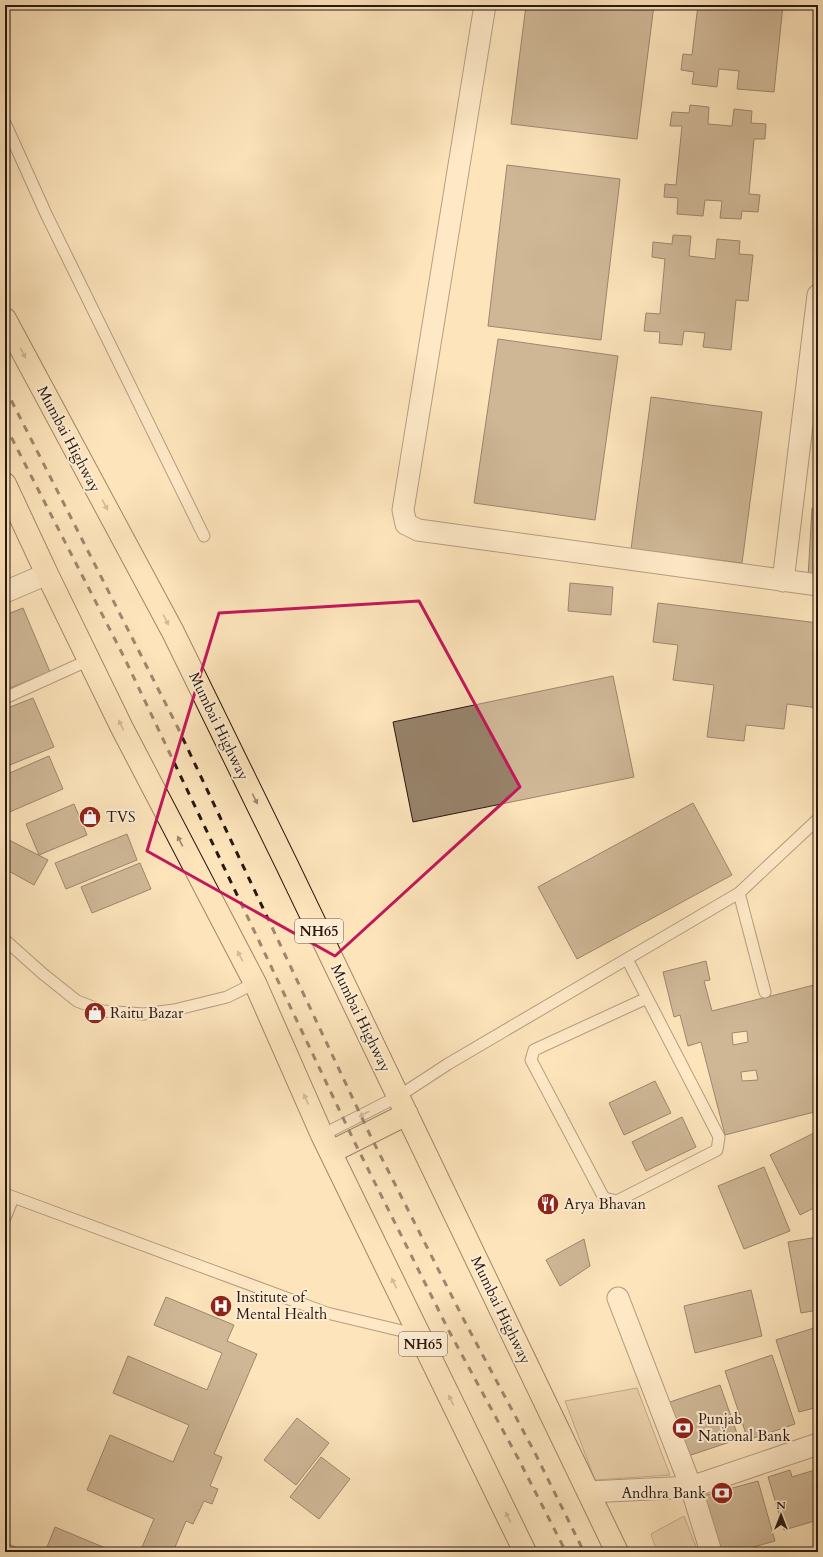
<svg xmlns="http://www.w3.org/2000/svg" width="823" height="1557" font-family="Cardo,serif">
  <rect width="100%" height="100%" fill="#fde4bb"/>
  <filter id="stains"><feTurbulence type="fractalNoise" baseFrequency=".005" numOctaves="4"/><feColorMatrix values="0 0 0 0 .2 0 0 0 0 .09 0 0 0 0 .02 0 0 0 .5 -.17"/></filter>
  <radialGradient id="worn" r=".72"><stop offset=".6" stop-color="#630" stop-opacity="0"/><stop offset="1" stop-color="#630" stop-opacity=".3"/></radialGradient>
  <path fill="#d9c19e" stroke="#806c58" d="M637,1388L670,1475L595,1480L565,1401Z
    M684,1516L698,1552H657L651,1534Z"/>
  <path fill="#978269" stroke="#281811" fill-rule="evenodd" d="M526,5H654L637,139L511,124Z
    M698,5H783L774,92L737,89L739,71L719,69L717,87L692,84L694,72L681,70L683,54L692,55Z
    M690,105L709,107L708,124L732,126L734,109L752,111L751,123L766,124L765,139H754L749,194L760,195L758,212L742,211L741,219L720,218L722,201L705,200L703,216L677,214L678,198L664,197L665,184L676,185L682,126H670L672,112L689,113Z
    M507,165L620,179L601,340L488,326Z
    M673,235L691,236L689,256L715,259L717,239L740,241L739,254L753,255L748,301L736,300L731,350L703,347L705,333L684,331L682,345L659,343L660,332L644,331L646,313L660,314L665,259L652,257L653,242L672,244Z
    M498,339L618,356L595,520L474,503Z
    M651,397L762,412L742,563L631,549Z
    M812,508L818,509V577H808Z
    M570,583L613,587L611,615L568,611Z
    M658,603L818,623V708L787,704L784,729L746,725L744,741L707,737L714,685L673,680L678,645L653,642Z
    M23,608L50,672L5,690V615Z
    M613,676L634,777L413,822L393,722Z
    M33,698L54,747L5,767V709Z
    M49,756L63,789L5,814V775Z
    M693,803L732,875L577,959L538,887Z
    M74,804L87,835L39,855L26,824Z
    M127,834L137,860L66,889L55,863Z
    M9,840L48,860L34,885L5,869V847Z
    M140,863L151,889L92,913L81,887Z
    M706,961L710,980L704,981L712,1011L818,984V1111L725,1135L701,1042L688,1046L680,1015L674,1017L663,972ZM747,1031L748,1042L733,1045L732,1033ZM756,1070L758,1080L742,1081L741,1072Z
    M655,1081L671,1113L624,1135L609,1103Z
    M682,1117L696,1147L646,1171L632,1142Z
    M814,1133L818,1142V1206L800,1215L770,1155Z
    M764,1167L790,1231L744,1249L718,1186Z
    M818,1237V1310L801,1313L788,1242Z
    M584,1239L590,1266L560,1286L546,1260Z
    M751,1290L762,1336L695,1353L684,1306Z
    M166,1297L234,1325L227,1341L257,1354L214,1454L222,1457L210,1486L218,1489L212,1504L204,1501L193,1524L186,1521L173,1552H140L154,1519L87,1490L110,1435L173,1462L189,1425L113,1393L128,1356L207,1390L222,1353L154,1325Z
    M817,1327L818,1331V1407L799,1412L776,1340Z
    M772,1355L795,1424L748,1440L725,1371Z
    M720,1385L739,1439L685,1457L667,1403Z
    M297,1418L329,1443L296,1485L264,1460Z
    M321,1457L350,1479L319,1519L290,1497Z
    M818,1469V1520L784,1530L768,1477L790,1470L792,1477Z
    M758,1481L775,1541L735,1552H719L703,1496Z
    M55,1527L115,1552H45Z"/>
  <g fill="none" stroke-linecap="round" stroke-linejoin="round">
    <g stroke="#5d4b3c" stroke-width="13">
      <path id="lane" d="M5,123L47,216L204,536
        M5,698L89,660
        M739,893L765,992
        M5,940L42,973L77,1001L103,1011L143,1014L174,1010L227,997L255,983
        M627,959L719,1137L717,1150L617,1201L604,1198L531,1060L534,1050L647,998
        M322,1135L399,1096L448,1064L739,893L818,819
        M5,1194L327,1313L419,1335
        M5,1218L13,1198
        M5,1549L12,1552"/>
    </g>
    <g stroke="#5d4b3c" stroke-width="23">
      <path id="street" d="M485,5L403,510L406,524L418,530L818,585
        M783,581L818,295
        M5,592L47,574
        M618,1298L691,1487L711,1552
        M589,1492L691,1487L818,1444"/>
    </g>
    <g stroke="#281811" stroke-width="24">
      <path id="highway" d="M5,319L173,632L287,865L617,1552
        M5,484L47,574L122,728L255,983L322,1135L525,1552
        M331,1152L407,1114"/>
    </g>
    <use href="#lane" stroke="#feedd3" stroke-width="11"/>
    <use href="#street" stroke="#feedd3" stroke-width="21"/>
    <use href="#highway" stroke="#fde4bb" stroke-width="22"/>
    <path stroke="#281811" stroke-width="3" stroke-dasharray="7 7" stroke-linecap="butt" d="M5,388L177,726L371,1137L465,1322L535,1453L584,1552
      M5,425L124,657L355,1143L449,1331L519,1460L566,1552"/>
  </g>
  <defs><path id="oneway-solid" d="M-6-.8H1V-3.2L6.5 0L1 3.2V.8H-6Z"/></defs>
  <g fill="#9d886e">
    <use href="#oneway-solid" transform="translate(23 353) rotate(62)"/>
    <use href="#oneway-solid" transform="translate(105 505) rotate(62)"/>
    <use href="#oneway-solid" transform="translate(166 620) rotate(62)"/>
    <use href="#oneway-solid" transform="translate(121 725) rotate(-116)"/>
    <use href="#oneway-solid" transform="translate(255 799) rotate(64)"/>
    <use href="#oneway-solid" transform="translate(180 841) rotate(-117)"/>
    <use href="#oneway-solid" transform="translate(240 956) rotate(-117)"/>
    <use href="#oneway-solid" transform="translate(306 1099) rotate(-114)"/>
    <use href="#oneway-solid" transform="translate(394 1283) rotate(-116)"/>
    <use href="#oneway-solid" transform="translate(451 1400) rotate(-116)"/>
    <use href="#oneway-solid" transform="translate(508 1517) rotate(-116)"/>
  </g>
  <use fill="#9e8d7c" href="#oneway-solid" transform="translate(364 1114) rotate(153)"/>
  <path d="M0 0H823V1557H0ZM419,601L520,787L335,956L147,851L219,613Z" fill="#fde4bb" fill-opacity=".55" fill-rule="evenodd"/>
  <path fill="none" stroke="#c2185b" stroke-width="3" stroke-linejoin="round" d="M419,601L520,787L335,956L147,851L219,613Z"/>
  <defs>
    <g id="shop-disc" transform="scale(1.15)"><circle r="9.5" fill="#8f2418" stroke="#feedd3"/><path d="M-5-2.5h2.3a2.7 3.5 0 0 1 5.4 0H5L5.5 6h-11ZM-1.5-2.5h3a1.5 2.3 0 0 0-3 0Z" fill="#fff"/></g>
    <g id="restaurant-disc" transform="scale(1.15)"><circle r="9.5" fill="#8f2418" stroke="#feedd3"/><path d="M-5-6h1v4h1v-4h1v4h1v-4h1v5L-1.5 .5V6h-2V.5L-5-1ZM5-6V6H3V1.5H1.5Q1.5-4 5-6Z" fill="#fff"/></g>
    <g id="hospital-disc" transform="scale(1.15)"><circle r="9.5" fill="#8f2418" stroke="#feedd3"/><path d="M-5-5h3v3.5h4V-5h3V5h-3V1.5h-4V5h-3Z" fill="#fff"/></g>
    <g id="bank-disc" transform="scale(1.15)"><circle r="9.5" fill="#8f2418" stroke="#feedd3"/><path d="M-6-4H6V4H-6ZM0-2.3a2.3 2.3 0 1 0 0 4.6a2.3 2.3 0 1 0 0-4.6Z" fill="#fff"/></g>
  </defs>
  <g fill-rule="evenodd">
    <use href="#shop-disc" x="90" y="817"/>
    <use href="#shop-disc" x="95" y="1013"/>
    <use href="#restaurant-disc" x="548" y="1204"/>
    <use href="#hospital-disc" x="221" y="1306"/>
    <use href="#bank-disc" x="683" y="1428"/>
    <use href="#bank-disc" x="722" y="1493"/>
  </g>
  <g text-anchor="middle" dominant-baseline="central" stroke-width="4" stroke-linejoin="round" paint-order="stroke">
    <g fill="#feedd3" stroke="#68584b" stroke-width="1">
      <rect x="295" y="919" width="48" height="24" rx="3"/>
      <rect x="399" y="1332" width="48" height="24" rx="3"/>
    </g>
    <g font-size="14" font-weight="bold" fill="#281811">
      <text x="319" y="931">NH65</text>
      <text x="423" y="1344">NH65</text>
    </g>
    <g font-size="15" fill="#281811" stroke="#feedd3">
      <text transform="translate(69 439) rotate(62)">Mumbai Highway</text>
      <text transform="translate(219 726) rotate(64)">Mumbai Highway</text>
      <text transform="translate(361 1018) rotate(64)">Mumbai Highway</text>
      <text transform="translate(501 1310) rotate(64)">Mumbai Highway</text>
    </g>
    <g font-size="15" fill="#281811" stroke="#feedd3" text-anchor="start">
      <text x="106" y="817">TVS</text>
      <text x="110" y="1013">Raitu Bazar</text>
      <text x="564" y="1204">Arya Bhavan</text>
      <text x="236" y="1297">Institute of<tspan x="236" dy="17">Mental Health</tspan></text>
      <text x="698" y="1419">Punjab<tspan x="698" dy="17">National Bank</tspan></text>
      <text x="706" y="1493" text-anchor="end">Andhra Bank</text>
    </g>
  </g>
  <rect width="823" height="1557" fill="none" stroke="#fde4bb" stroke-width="20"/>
  <rect x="6" y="6" width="811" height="1545" fill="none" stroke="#281811" stroke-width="2"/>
  <rect x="10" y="10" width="803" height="1537" fill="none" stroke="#281811"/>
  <g transform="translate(781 1515)" stroke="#feedd3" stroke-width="3" paint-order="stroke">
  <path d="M0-3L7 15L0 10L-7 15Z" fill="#281811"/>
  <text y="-6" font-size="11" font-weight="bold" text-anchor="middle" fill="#281811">N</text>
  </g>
  <rect width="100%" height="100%" filter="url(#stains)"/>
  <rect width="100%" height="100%" fill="url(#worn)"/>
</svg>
